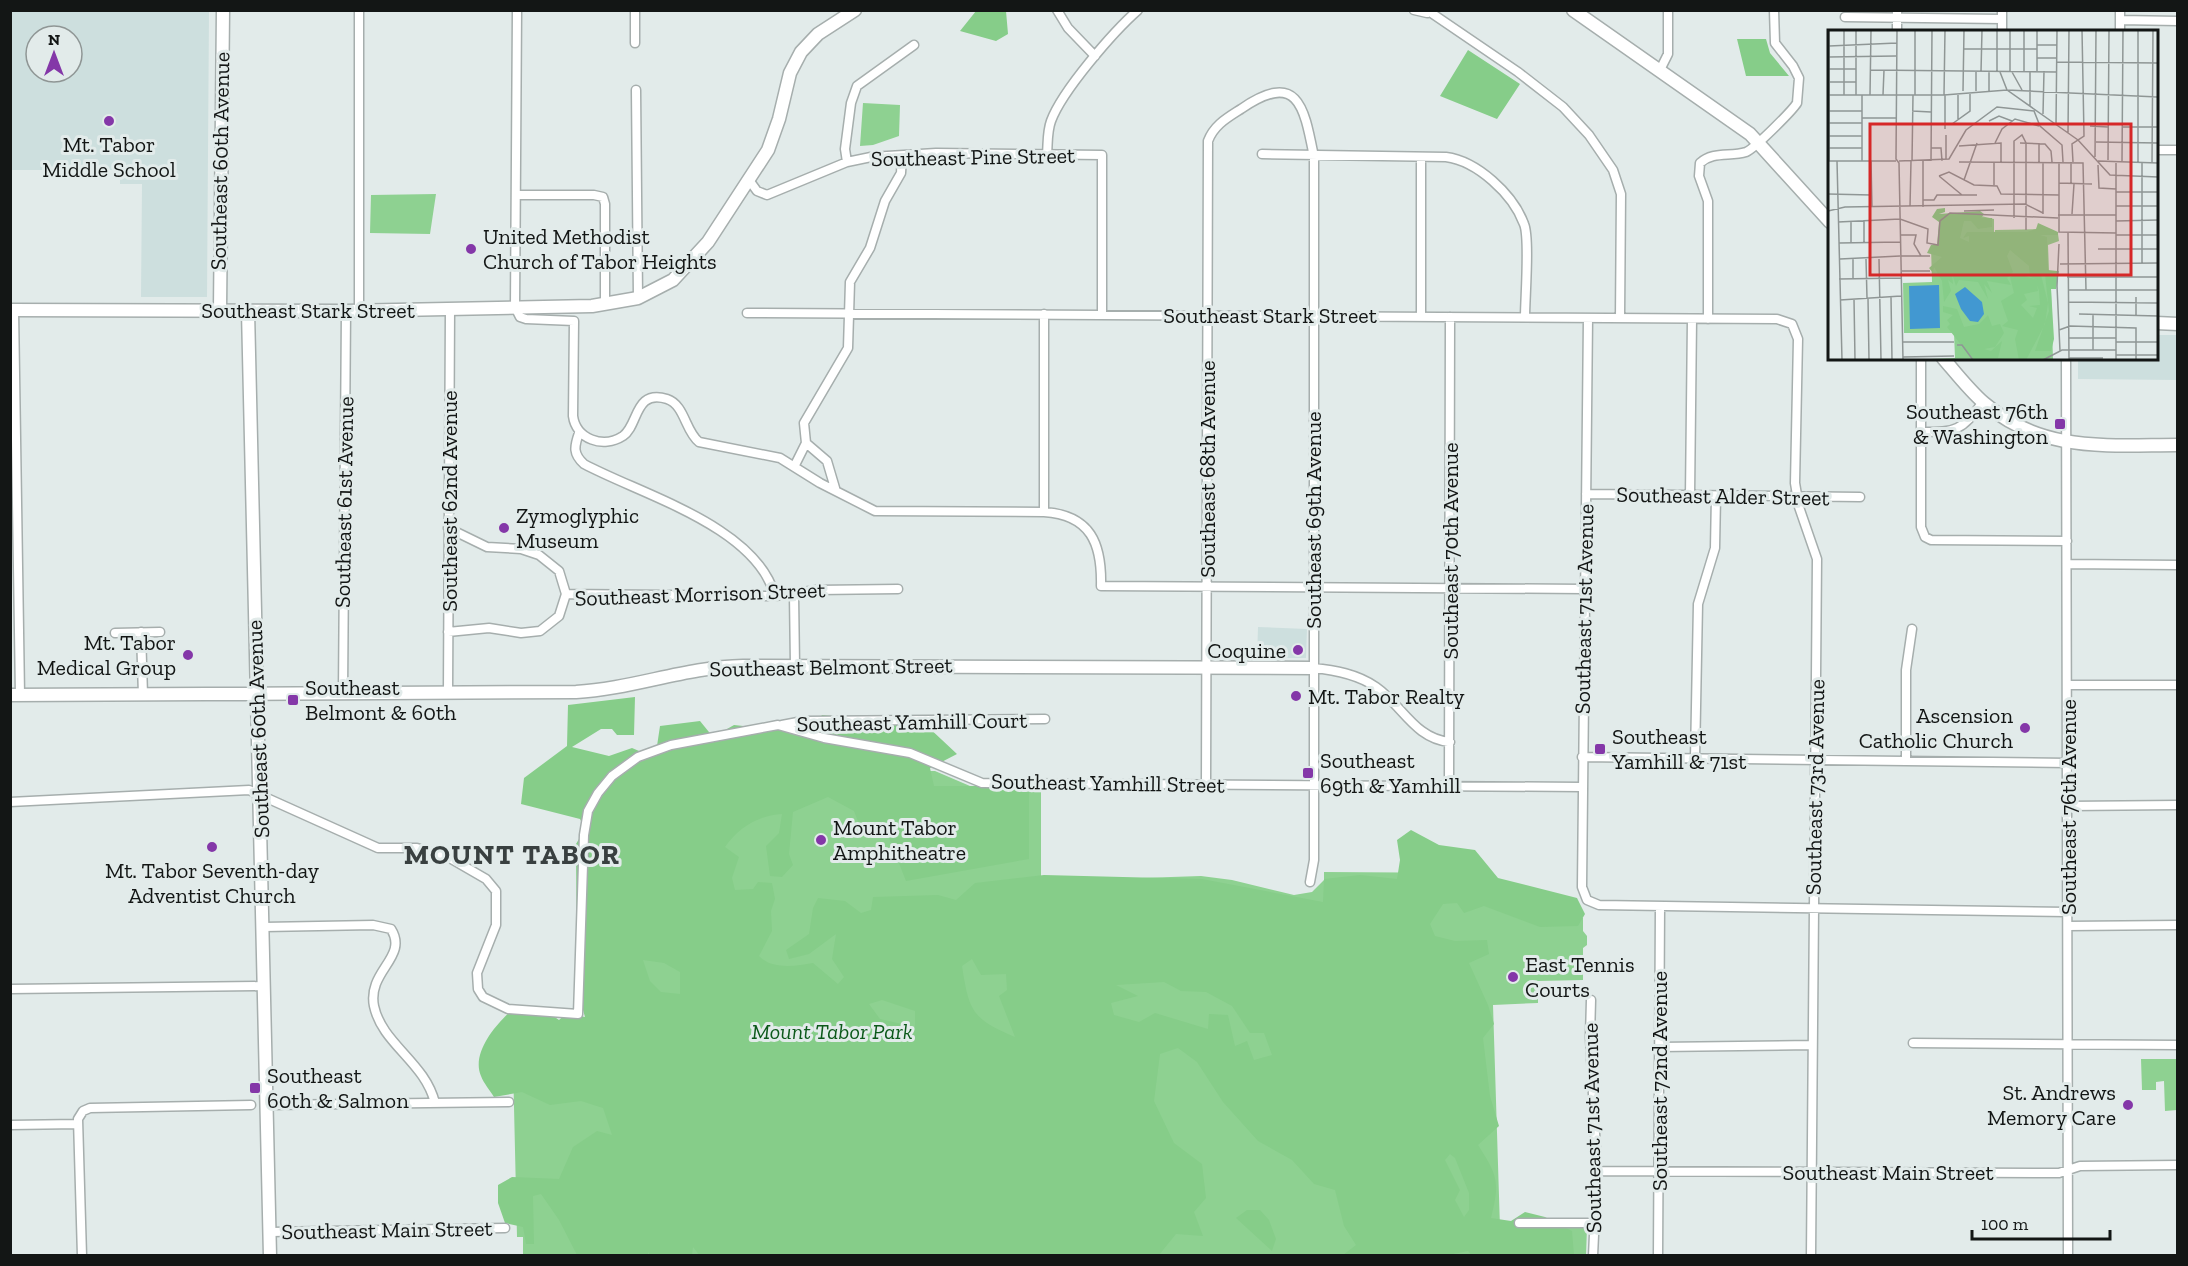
<svg xmlns="http://www.w3.org/2000/svg" width="2188" height="1266" font-family="'Zilla Slab',serif">
  <rect width="100%" height="100%" fill="#e2ebea"/>
  <path fill="#cddfde" fill-rule="evenodd" d="M11,10L209,11L207,297H141L142,184H120V170H11ZM36,36H72V72H36Z
    M2157,335H2177V380L2078,379V359L2156,358Z
    M1258,627L1307,629L1306,658H1257Z"/>
  <path fill="#8ed191" d="M863,103L900,105L899,136L873,145L860,146Z
    M436,194L430,234L370,233L371,195Z
    M923,771H935L977,789L1041,790V950L1051,881L1201,876L1232,880L1294,895L1312,892L1324,880V872L1483,873L1574,918H1583V931L1587,936V945L1583,948V980L1538,981V1003L1493,1005L1500,1228L1587,1227L1586,1255H523V1237H517L512,1020L594,1028L600,828Z
    M2141,1059H2177V1110L2165,1111L2164,1081L2156,1082V1090H2142Z"/>
  <path fill="#86cd89" fill-rule="evenodd" d="M976,11H1006L1008,34L996,41L960,31Z
    M1737,39H1766L1770,53L1789,76H1746Z
    M1468,50L1520,84L1497,119L1440,96Z
    M635,697L634,735H617L612,729H601L572,747L609,756L632,748L651,756L657,746L660,726L700,721L713,737L734,725L808,733L822,715L926,725L957,754L930,768L934,786H1029V859L906,881L889,838L861,829L854,811L828,797L793,812L789,854L793,865L782,877L770,876L766,846L779,833L782,814C759,815 738,828 725,847L739,857L732,878L735,890L753,889L758,882L772,883L775,899L771,911L772,931L759,956C772,970 796,966 813,963L838,984L844,977L832,959L836,934L809,954L789,959L786,950L809,934L813,908L818,898L845,901L861,913L871,910L873,897L938,895L956,900L975,883L1044,875L1202,879L1323,902L1324,879L1360,875L1397,879L1400,860L1397,840L1411,830L1439,845L1475,850L1498,878L1577,898L1585,914L1578,926L1540,927L1484,906L1464,913L1457,903L1443,904L1430,924L1435,936L1455,941L1487,940L1489,954L1469,963L1488,1005L1494,1024L1483,1038L1490,1096L1499,1126L1478,1145C1498,1176 1500,1182 1491,1218L1511,1221L1525,1212L1545,1217L1572,1231L1574,1255L1472,1256L1468,1251L1443,1256L1343,1255L1356,1245L1344,1226L1335,1190L1314,1184L1292,1160L1258,1141L1223,1102L1197,1062L1178,1048L1160,1054L1154,1101L1174,1143L1202,1164L1206,1198L1194,1212L1203,1236L1176,1234L1159,1255L700,1256L693,1247L692,1255H650L648,1252V1256L577,1255L559,1220L541,1194L533,1196L534,1244H526L523,1227L505,1223L498,1203V1185L512,1177L559,1179L573,1147L597,1131L612,1135L603,1108L581,1101L550,1105L522,1092L494,1097C490,1090 484,1084 481,1076C471,1053 496,1024 512,1010L546,1011L559,1020L567,1013L585,1017L577,989L576,844L585,829L580,819L521,804L524,778L567,746L568,705ZM972,959L981,975L1006,974L1007,990L999,996L1015,1037C972,1019 969,1011 962,966ZM643,960L664,963L680,972V994L661,992L650,981ZM1164,982L1181,991L1206,992L1232,1006L1250,1033H1264L1272,1055L1254,1060L1247,1041L1235,1046L1228,1015L1209,1014L1208,1029L1155,1013L1139,1022L1114,1015L1111,1003L1138,996L1116,985ZM882,1000L915,1011V1027L880,1019L869,1004ZM1450,1154L1455,1158L1469,1193V1210L1464,1217L1455,1200L1460,1190L1445,1160Z
    M1247,1210H1260L1269,1220L1276,1239L1272,1251L1236,1218Z"/>
  <g fill="none" stroke-linecap="round" stroke-linejoin="round">
    <g stroke="#a6aead" stroke-width="11">
      <path id="street" d="M517,10L515,307L520,317L526,319L574,321L573,416C576,439 603,449 623,436C639,425 634,389 667,399C685,405 685,431 699,442L780,458L820,483L875,511L1044,512C1091,515 1102,544 1101,586L1585,589
        M635,10V43
        M1057,10L1068,28L1095,56
        M1414,10L1427,13
        M1427,10L1518,72L1563,107L1589,135L1613,170L1621,194L1620,318
        M1845,17L2002,19
        M2120,20L2178,21
        M1897,32V10
        M2002,32V10
        M2120,32V10
        M1660,70L1668,54V10
        M636,90L638,298
        M2156,150H2178
        M1047,154C1048,143 1047,132 1051,121C1062,91 1113,32 1138,10
        M1262,154L1446,157C1477,161 1513,194 1524,224C1530,238 1525,298 1525,317
        M1421,157V317
        M847,162L845,149L851,103L857,86L914,45
        M749,180L757,191L767,195L847,162L871,157L936,153L1102,155V314
        M516,195H594L603,197L605,204V305
        M14,310L20,695
        M359,310V10
        M747,313L1777,319L1792,324L1798,339L1795,483L1799,507L1817,559L1811,1256
        M1044,314V512
        M1588,318L1582,887L1587,900L1599,905L2068,912
        M1708,319V201L1699,176L1700,163C1713,151 1730,157 1746,152C1754,149 1792,111 1797,103L1799,78L1793,66L1775,43L1774,10
        M1921,358V527L1925,537L1931,540L2067,541
        M2066,358L2068,1256
        M1921,432C1957,432 1961,431 1983,402
        M579,433C574,447 573,454 584,464C642,495 756,526 775,596
        M795,465L806,443
        M835,488L827,461L806,443L804,423L848,348L850,282L870,248L885,201L901,173L902,156
        M1586,494L1860,497
        M1690,495L1692,319
        M2067,564L2178,565
        M566,594L775,596L817,590L898,589
        M794,595L795,666
        M141,632L143,695
        M448,632L489,628L521,633L540,631L559,616L566,594L559,571L539,555L521,549L487,547L448,528
        M115,633L160,632
        M1313,668C1335,670 1357,674 1376,687C1402,705 1415,739 1450,742
        M2068,685H2178
        M448,693L450,309
        M343,694L346,311
        M782,725L803,721L1045,719
        M1582,757L2068,763
        M1695,758L1698,604L1715,548L1716,496
        M1906,761V670L1912,629
        M1206,784L1208,141C1214,125 1227,118 1241,109C1298,70 1304,106 1314,157V860L1310,882
        M1449,786L1450,317
        M10,802L249,790L378,848H417L448,857L486,879L496,891V925L477,973L478,989L483,997L508,1009L578,1014L584,835L588,811L598,793L612,776L638,757L671,745L778,725L824,738L910,753L982,783L1582,787
        M2068,806L2178,805
        M2068,926L2178,925
        M264,927L373,925L391,929C409,957 367,971 374,1006C382,1044 425,1062 435,1103
        M10,989L265,986
        M1591,1000L1590,1037L1597,1171L1593,1256
        M1913,1043L2178,1045
        M1659,1047L1812,1045
        M267,1105L509,1102
        M10,1125L78,1124
        M1597,1171L2059,1173L2080,1166L2178,1165
        M1519,1223H1595
        M270,1232L505,1228
        M82,1256L78,1119L83,1111L90,1108L251,1105
        M1658,1256L1660,906"/>
    </g>
    <g stroke="#a6aead" stroke-width="15">
      <path id="secondary" d="M1573,10L1750,134L1830,222
        M10,310L346,311L592,306L638,298L673,280L708,242L768,150L779,119L790,73L801,52L818,34L855,10
        M220,311L223,10
        M248,311L270,1256
        M2156,323L2178,324
        M1943,358C1956,373 1969,390 1984,403C2042,453 2106,445 2178,445
        M10,695L576,692C632,689 686,667 743,666L1313,668"/>
    </g>
    <use href="#street" stroke="#fff" stroke-width="8"/>
    <use href="#secondary" stroke="#fff" stroke-width="12"/>
  </g>
  <g fill="#8437a8" stroke="#e2ebea" stroke-width="2">
    <circle cx="109" cy="121" r="6"/>
    <circle cx="471" cy="249" r="6"/>
    <rect x="2054" y="418" width="12" height="12" rx="3"/>
    <circle cx="504" cy="528" r="6"/>
    <circle cx="1298" cy="650" r="6"/>
    <circle cx="188" cy="655" r="6"/>
    <circle cx="1296" cy="696" r="6"/>
    <rect x="287" y="694" width="12" height="12" rx="3"/>
    <circle cx="2025" cy="728" r="6"/>
    <rect x="1594" y="743" width="12" height="12" rx="3"/>
    <rect x="1302" y="767" width="12" height="12" rx="3"/>
    <circle cx="821" cy="840" r="6"/>
    <circle cx="212" cy="847" r="6"/>
    <circle cx="1513" cy="977" r="6"/>
    <rect x="249" y="1082" width="12" height="12" rx="3"/>
    <circle cx="2128" cy="1105" r="6"/>
  </g>
  <g text-anchor="middle" dominant-baseline="central" stroke-width="6" stroke-linejoin="round" paint-order="stroke">
    <g font-size="22" fill="#131615" stroke="#e2ebea" text-anchor="start">
      <text x="109" y="144" text-anchor="middle">Mt. Tabor<tspan x="109" dy="25">Middle School</tspan></text>
      <text x="483" y="236">United Methodist<tspan x="483" dy="25">Church of Tabor Heights</tspan></text>
      <text x="2048" y="411" text-anchor="end">Southeast 76th<tspan x="2048" dy="25">&amp; Washington</tspan></text>
      <text x="516" y="515">Zymoglyphic<tspan x="516" dy="25">Museum</tspan></text>
      <text x="176" y="642" text-anchor="end">Mt. Tabor<tspan x="176" dy="25">Medical Group</tspan></text>
      <text x="1286" y="650" text-anchor="end">Coquine</text>
      <text x="305" y="687">Southeast<tspan x="305" dy="25">Belmont &amp; 60th</tspan></text>
      <text x="1308" y="696">Mt. Tabor Realty</text>
      <text x="2013" y="715" text-anchor="end">Ascension<tspan x="2013" dy="25">Catholic Church</tspan></text>
      <text x="1612" y="736">Southeast<tspan x="1612" dy="25">Yamhill &amp; 71st</tspan></text>
      <text x="1320" y="760">Southeast<tspan x="1320" dy="25">69th &amp; Yamhill</tspan></text>
      <text x="833" y="827">Mount Tabor<tspan x="833" dy="25">Amphitheatre</tspan></text>
      <text x="212" y="870" text-anchor="middle">Mt. Tabor Seventh-day<tspan x="212" dy="25">Adventist Church</tspan></text>
      <text x="1525" y="964">East Tennis<tspan x="1525" dy="25">Courts</tspan></text>
      <text x="267" y="1075">Southeast<tspan x="267" dy="25">60th &amp; Salmon</tspan></text>
      <text x="2116" y="1092" text-anchor="end">St. Andrews<tspan x="2116" dy="25">Memory Care</tspan></text>
    </g>
    <g font-size="22" fill="#131615" stroke="#e2ebea">
      <text transform="translate(973 157) rotate(-1)">Southeast Pine Street</text>
      <text transform="translate(220 161) rotate(-89)">Southeast 60th Avenue</text>
      <text x="308" y="310">Southeast Stark Street</text>
      <text x="1270" y="315">Southeast Stark Street</text>
      <text transform="translate(1207 469) rotate(-90)">Southeast 68th Avenue</text>
      <text transform="translate(1723 496) rotate(1)">Southeast Alder Street</text>
      <text transform="translate(449 501) rotate(-90)">Southeast 62nd Avenue</text>
      <text transform="translate(344 502) rotate(-89)">Southeast 61st Avenue</text>
      <text transform="translate(1313 520) rotate(-90)">Southeast 69th Avenue</text>
      <text transform="translate(1450 551) rotate(-90)">Southeast 70th Avenue</text>
      <text transform="translate(700 594) rotate(-2)">Southeast Morrison Street</text>
      <text transform="translate(1584 609) rotate(-89)">Southeast 71st Avenue</text>
      <text transform="translate(831 667) rotate(-1)">Southeast Belmont Street</text>
      <text transform="translate(912 722) rotate(-1)">Southeast Yamhill Court</text>
      <text transform="translate(258 729) rotate(-92)">Southeast 60th Avenue</text>
      <text transform="translate(1108 783) rotate(1)">Southeast Yamhill Street</text>
      <text transform="translate(1815 787) rotate(-89)">Southeast 73rd Avenue</text>
      <text transform="translate(2068 807) rotate(-90)">Southeast 76th Avenue</text>
      <text transform="translate(1659 1081) rotate(-90)">Southeast 72nd Avenue</text>
      <text transform="translate(1592 1128) rotate(-91)">Southeast 71st Avenue</text>
      <text x="1888" y="1172">Southeast Main Street</text>
      <text transform="translate(387 1230) rotate(-1)">Southeast Main Street</text>
    </g>
    <g font-size="22" font-style="italic" fill="#0c591a" stroke="#e2ebea">
      <text x="832" y="1031">Mount Tabor Park</text>
    </g>
    <g font-size="28" font-weight="bold" letter-spacing="1.5" fill="#394040" stroke="#e2ebea">
      <text x="512" y="854">MOUNT TABOR</text>
    </g>
  </g>
  <g transform="translate(1828 30)">
    <rect width="330" height="330" fill="#e2ebea"/>
    <path d="M153,186L166,189V207L167,200L219,199L230,204L231,211L220,215L221,241H231L228,259H223L225,330H76L127,328L126,303H76L75,253L104,252L103,216L114,217L113,193Z" fill="#8ed191"/>
    <path d="M117,178V182L111,184L152,181L156,184L153,188H164V197L150,199L143,191H136L132,208L141,212V206L135,208L139,202H199L208,199L210,193L230,202V205H212L219,207L220,240L229,241L228,259H223L226,309L223,321H207L221,281L217,244L213,245L220,273L217,294L198,330H191L187,309L190,300L174,296L180,291L173,271L186,263L182,247L190,244L210,250L202,247L201,236L182,220L179,226L185,242L179,248L183,255L159,251L164,263L156,254L160,269L150,252L131,250L128,256L124,244L125,254L120,250L123,261L116,272L114,251L106,237L105,243L101,238L114,227L99,223L103,215H109L111,192L104,187L109,179ZM209,255L211,261L212,275L201,276L209,278L205,288L193,275L199,270L196,264L210,261ZM115,276L129,279L136,297L151,294L160,285L164,296L172,294L176,303L167,317L156,319L163,321L174,311L170,328L184,329L145,330L119,297L122,294L119,290L125,285L115,282Z" fill="#86cd89" fill-rule="evenodd"/>
    <path d="M111,255L112,298L82,299L81,256ZM137,257L154,272L156,284L150,292L142,291L133,279L127,264Z" fill="#4298d1"/>
    <path fill="none" stroke="#8f9695" stroke-width="1.5" d="M69,0L68,129L71,133L75,330M209,15H229M1,16L69,13M135,19H209M1,27L68,26M209,28H229M229,32L330,33M1,39H28M43,40L229,42M209,41V0M153,42L154,0M169,42V0M172,42L179,60L330,67M182,42V0M184,42L194,60M196,42V0M2,52H28M135,61L136,0M148,61V42M161,61V42M130,64V89M0,65H116L179,60L250,110L282,145L330,147M16,65V0M28,65V0M42,65L43,0M55,65L56,40M87,65V0M116,65L117,0M202,76V42M1,81H34M84,81L103,82M215,84L216,41M34,88H68M161,91L171,86L184,91M1,93H34M124,94L142,81V63M228,95L229,0M262,96L280,97M295,97H330M117,99V65M240,103L241,0M118,105V130M1,106H34M268,112L330,113M167,113L174,99L187,89L211,96M192,113L217,114L223,121L224,132M211,113V132M131,116L173,113V132M1,118H34M103,118H113L114,131M267,127L268,0M280,130L281,0M1,131V0M1,131H68M9,131L14,330M34,131V65M43,131L44,177M71,131L121,129L138,100L169,77L206,81L212,96L234,115L235,132M84,131L85,65M103,131L104,0M270,131L330,133M294,131L295,0M131,132L255,133L258,260M166,132V155M231,132V202L288,203M245,132L244,114L256,106L254,0M310,133V0M314,133V233M324,133L325,0M270,135L271,158L288,159M111,146L121,142L146,155L169,156L173,164L231,165M111,146L134,165M136,150L149,113M231,153L264,154M243,153V132M288,162H330M0,164L43,165M95,170H106L109,165H149M288,176H330M82,177L83,131M95,177V131M0,181L17,177L197,174L215,183M136,181L166,180M215,184V132M244,184L246,154M230,185H288M186,188V111L194,105L198,113V200M36,190V212M23,191V213M288,191L330,190M10,192L72,189L100,199L99,213L110,215L112,191L122,183L230,188M240,202L241,330M73,205H88L86,214L93,226M288,205H330M11,213L72,212M231,214L229,256L232,321M270,219H330M73,226H102M12,229L72,226M25,229V248M38,229L39,268M51,229L53,330M232,234L330,233M74,241H102M239,247H330M11,249L74,248M240,260H330M63,267L64,330M308,267V286M40,268L41,330M26,269L27,330M12,270L73,266M240,272L330,273M251,284L330,286M265,284V320M231,300L242,296L308,298V330M241,308H288M75,312H126M288,312H330M129,315H134L145,330M288,325H330M75,327L126,326M241,328H275M215,330L234,320H288M288,330V133"/>
    <path fill="#d62828" fill-opacity="0.15" stroke="#d62828" stroke-width="3" d="M42,94H303V245H42Z"/>
    <rect width="330" height="330" fill="none" stroke="#131615" stroke-width="3"/>
  </g>
  <rect width="2188" height="1266" fill="none" stroke="#131615" stroke-width="24"/>
  <g transform="translate(54 54)"><circle r="28" fill="#e2ebea" stroke="#8f9695" stroke-width="1.5"/>
  <path d="M0-4.5L10 22L0 15L-10 22Z" fill="#8437a8"/>
  <text y="-9" font-size="16" font-weight="bold" text-anchor="middle" fill="#131615">N</text>
  </g>
  <path d="M1972 1230v9h138v-9" fill="none" stroke="#131615" stroke-width="3"/>
  <text x="1981" y="1230" font-size="18" fill="#131615" stroke="#e2ebea" stroke-width="4.5" paint-order="stroke">100 m</text>
</svg>
